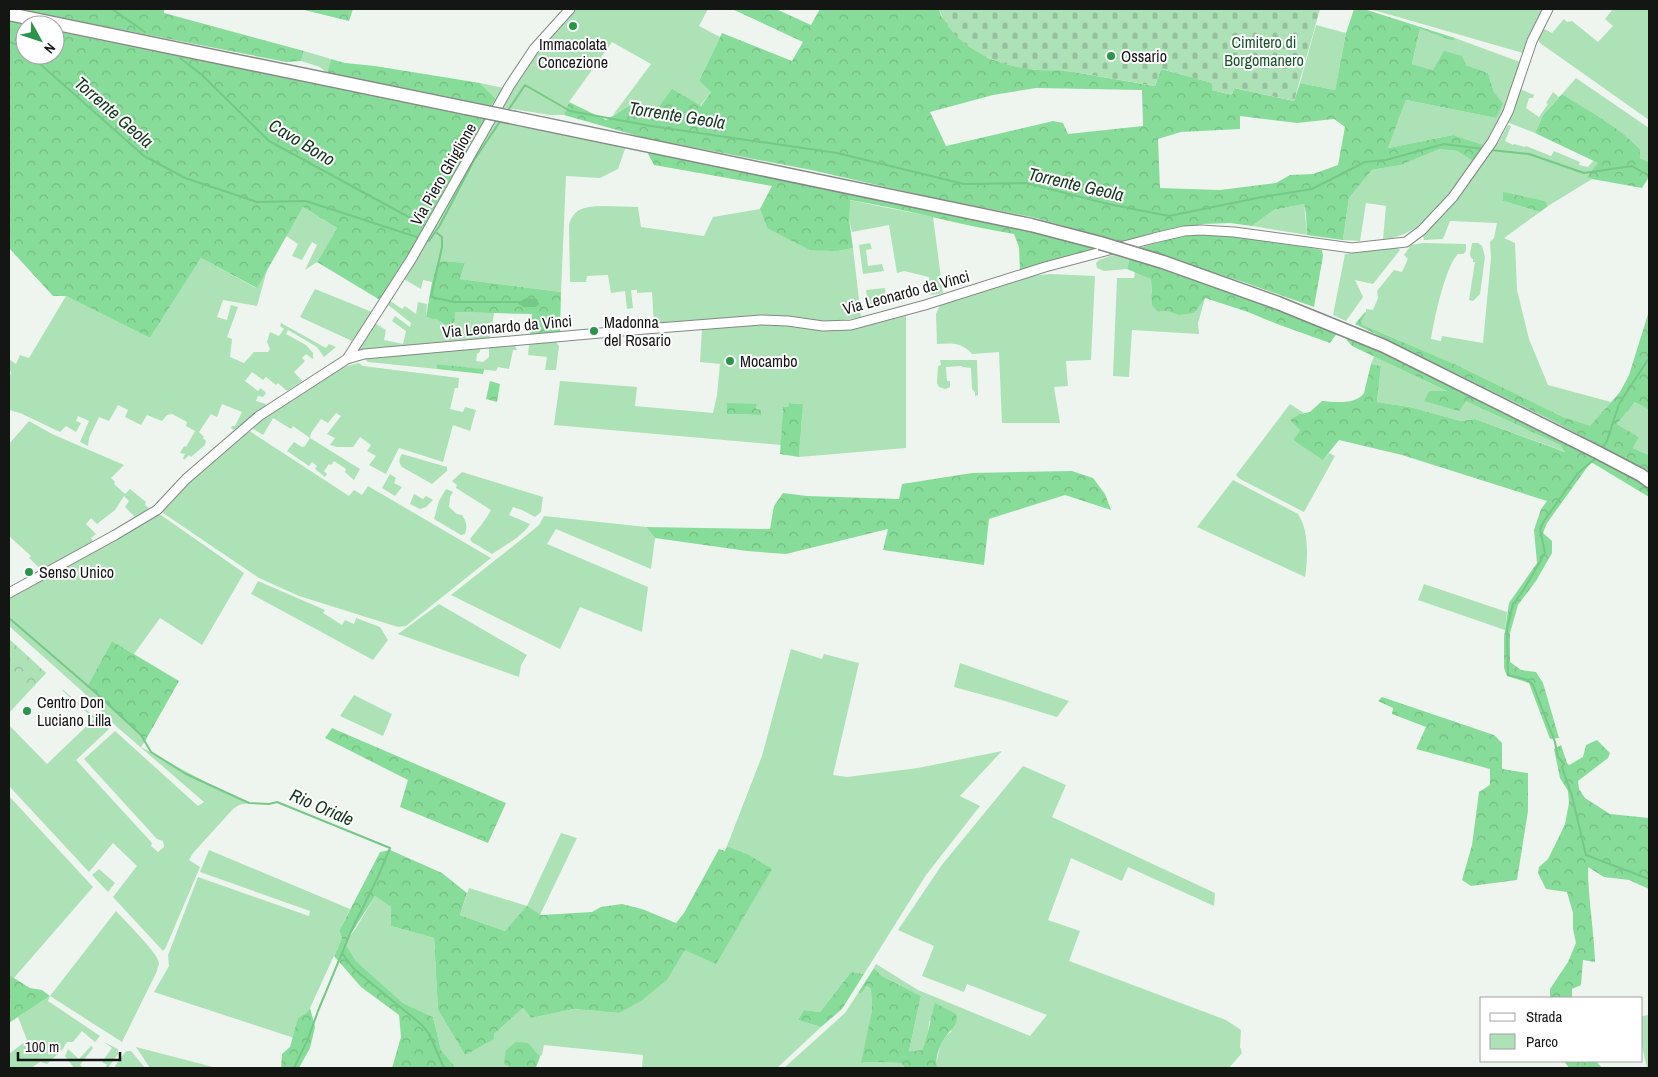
<svg xmlns="http://www.w3.org/2000/svg" width="1658" height="1077" font-family="'Archivo Narrow',sans-serif">
  <defs>
    <pattern id="forest-crowns" width="20" height="18" patternUnits="userSpaceOnUse" patternTransform="scale(1.25)"><rect width="20" height="18" fill="#88dc99"/><path d="M2 6a3 3 0 1 1 6 0M12 15a3 3 0 1 1 6 0" fill="none" stroke="#74bc83"/></pattern>
    <pattern id="cemetery-stones" width="16" height="16" patternUnits="userSpaceOnUse" patternTransform="scale(1.25)"><rect width="16" height="16" fill="#ade1b6"/><path d="M2 7V4a2 2 0 0 1 4 0v3zM10 15v-3a2 2 0 0 1 4 0v3z" fill="#94c09c"/></pattern>
    <pattern id="park-crowns" width="20" height="18" patternUnits="userSpaceOnUse" patternTransform="scale(1.25)"><rect width="20" height="18" fill="#ade1b6"/><path d="M2 6a3 3 0 1 1 6 0M12 15a3 3 0 1 1 6 0" fill="none" stroke="#94c09c"/></pattern>
  </defs>
  <rect width="100%" height="100%" fill="#eef5ef"/>
  <path fill="#ade1b6" fill-rule="evenodd" d="M577,9H708L699,26L720,37L699,81L711,92L700,106L658,108L627,107L613,115L651,64L612,42L569,102L564,115H550L501,107C522,73 545,33 577,9Z
    M1370,9H1545L1523,53Z
    M1613,9H1649V120L1540,43C1537,37 1538,34 1542,28L1552,33L1564,19L1567,22L1572,21L1598,42L1613,26L1605,19Z
    M1316,25L1346,33L1335,90L1300,83Z
    M1420,29L1453,41L1455,38L1520,62L1506,106L1484,145L1453,135L1388,148L1406,100L1496,118L1494,92L1488,73L1466,65L1433,70L1412,64Z
    M304,51L331,59L327,73L320,67L301,61Z
    M1576,78L1649,128V162L1640,158V149C1618,126 1589,111 1562,94Z
    M480,83L504,88L496,99Z
    M1520,89L1534,95L1533,98H1529L1526,108L1539,117L1548,104L1546,103L1553,92L1559,97L1543,115L1535,133L1507,122Z
    M492,121L626,146L618,169L600,178L566,176L561,292L460,279L465,263L444,261L437,262L432,282L423,280L421,289L402,278Z
    M1508,125L1511,126L1505,141L1513,145L1514,144L1525,147L1526,146L1551,156L1554,151L1580,162L1579,165L1588,167L1594,160L1599,163L1588,177L1592,179L1548,206L1545,201L1503,193V201L1540,212L1504,238L1515,243L1517,290L1529,339L1548,385L1611,402L1590,427L1563,417L1457,365L1363,325L1361,322L1366,313V309L1373,310L1378,298L1377,291L1394,270L1402,272L1408,259L1404,255L1411,245L1423,243L1466,244V251L1463,254H1458C1445,267 1434,320 1431,339L1441,341L1442,336L1483,343L1491,258L1490,242L1494,238L1497,223L1450,221L1443,239L1424,240L1423,235L1459,195L1496,142L1498,143Z
    M1440,149L1457,151L1473,161C1452,191 1423,238 1383,239L1386,206L1366,203L1360,241L1343,240L1349,198L1372,170L1401,165Z
    M849,200L933,217L943,293L931,295L929,277L904,271L897,273L889,225L852,232L849,219Z
    M1304,204L1307,235L1252,226L1274,210Z
    M602,206L638,207L641,227L704,236L713,217L760,209L767,228L838,251L853,248L861,317L831,322H808L761,316L654,325L652,292L637,293V290H631L633,308L627,309L625,291L611,293L608,275L587,276L586,282H570L569,225C574,207 586,207 602,206Z
    M303,207L337,228L317,262L305,270L317,245L312,242L302,260L292,256L298,244L286,236Z
    M870,243L872,249L866,250L868,266L882,264L884,271L863,274L859,245Z
    M1472,243H1478L1482,246L1485,257L1480,294L1473,301L1469,300L1475,262H1473V259L1471,258L1470,254Z
    M1396,247L1400,250L1373,284L1355,280L1363,297L1346,321L1333,315L1345,254Z
    M1116,254L1130,257L1127,269L1104,271L1097,268L1096,263L1099,260Z
    M201,258L256,288L267,270L257,306L223,300L217,317L227,320L231,305L238,307L227,337L232,339L230,357L244,363L254,352H268L270,349L267,342L270,332L279,336L284,329L280,326L281,323L326,348L329,344L336,347L324,357L317,347L288,330L286,334L306,345L313,353V359L306,354L302,358L305,361L294,372L302,381L287,391L278,383L276,385L266,377L263,380L252,372L245,381L258,391L261,388L266,393L263,397L258,396L256,401L266,404L265,406L234,430L231,428L232,426H235L242,412L222,404L217,417L211,414L199,432L204,437L203,438L206,441L205,445L191,457L189,455L184,460L183,458L185,454L180,453L184,446L186,447L195,431L186,426L187,422L172,414L167,415L162,421L147,415L141,425L125,417L128,410L118,405L109,421L99,417L89,438L88,446L80,442L89,421L78,416L76,421L81,423L76,432L66,426L60,432L20,413L9,410V377L11,373L9,367V359L16,364L20,355L29,358L66,296L150,338Z
    M1135,271L1151,279V291L1158,312L1167,311L1178,315L1205,298L1198,323L1199,334L1132,330L1129,377L1113,376L1117,278H1134Z
    M1050,274L1095,276L1091,360L1066,361L1068,386L1054,387L1060,423H1002L999,352L972,354C962,342 951,343 937,344L936,314L941,303L1031,276Z
    M885,288L886,302L879,307L869,309L866,290Z
    M315,289L372,312L352,341L300,317Z
    M389,300L402,309L405,306L416,314L418,302L427,304L426,317L438,320L445,325L455,312L494,313L490,339L358,352L357,347L373,322L386,330L384,340L403,344L406,331L392,321L395,316L410,327L411,323L387,304Z
    M906,316V448L799,457L803,404L789,403V406L783,407L781,445L554,425L560,381L637,387L635,406L713,413L717,395L720,364L700,362L702,329C730,327 759,323 787,326C806,327 823,331 841,329C863,327 884,321 906,316ZM757,404L756,410L760,415L727,414Z
    M556,342L559,346L556,370H545L547,357L528,355L529,344Z
    M515,346L517,350H513L509,369L498,367L496,371L437,364V369L368,362L365,359L372,357L480,348V352L477,354L476,361L483,362L489,357V347Z
    M1374,356L1449,392L1429,391L1425,401L1465,400L1560,445L1566,452L1475,419L1461,421L1410,407L1377,402L1381,366L1371,364Z
    M940,360H977L978,395L975,396V392L972,389L971,368L962,367V366L946,367L947,381H950V387L945,389L939,387L937,383L938,366L941,365Z
    M359,363L363,366L459,378L458,388H455L450,409L463,412L465,407L476,410L470,431L453,425L443,462L399,448L386,474L369,465L376,456L367,451L371,445L360,437L353,447H337L330,445L335,438L327,434L341,416L336,413L328,423L321,419L311,433L310,438L360,469L354,480L345,472L346,469L334,461L331,465L329,464L324,471L327,474L325,477L315,469L317,466L312,462L309,466L287,451L294,442L302,447L305,446L310,438L293,426L291,429L273,418L263,435L250,427L340,368Z
    M1635,402L1649,410V455L1633,448L1639,437L1617,424Z
    M1290,404L1304,413L1300,414V430L1293,440L1324,459L1329,453L1335,456L1304,512L1240,479L1236,475Z
    M29,421L52,434L124,465L111,478L115,482L114,484L125,494L130,489L146,502L145,505L150,509L136,518L125,507L129,501L124,496L115,510L97,524L91,518L86,524L96,534L91,538L94,543L43,571L29,558L31,556L9,536V444Z
    M248,430L349,496L354,490L362,495L368,486L491,558L406,626L398,627L299,596L259,578L160,511L186,483Z
    M402,454L447,467V471L432,484L402,467C399,463 398,459 402,454Z
    M462,472L543,497L541,512L535,517L522,510L513,507L509,515L530,524C522,537 504,546 492,554L472,542L470,539C478,529 485,521 491,510L456,488L457,485L452,481Z
    M390,474L396,478L394,483L402,487L395,496L382,488Z
    M1233,480L1298,514C1309,530 1308,558 1305,577L1197,527Z
    M446,489L453,492L450,497L449,507L457,514L462,515C466,521 468,526 465,534L461,535L434,519L439,501Z
    M414,494L423,499L426,496L433,500L426,507L420,509L410,504Z
    M158,513L244,573L202,645L160,618L134,654L112,641L88,685L141,735L145,741L141,747L224,792L249,803L239,805L233,809L193,853L189,860L200,867L166,947L163,951L113,897L137,866L113,843L89,872L9,786V725L47,764L94,719L63,691L62,689L109,729L76,760L152,843L151,846L158,852L164,847L163,841L157,839L84,759L115,731L198,806L204,802L116,726L83,692L9,626V596L118,538Z
    M544,516L646,527L655,538L651,569L556,529L547,544L648,587L642,632L580,607L560,649L451,595L522,539L539,525Z
    M258,581L325,610L323,613L342,625L345,620L354,624L356,618L380,627L388,640L373,660L251,594Z
    M1424,584L1507,612L1505,630L1418,600Z
    M439,604L527,655L521,665L519,677L398,634Z
    M9,639L46,673L9,713Z
    M791,649L822,659L824,654L859,663L833,775L847,777L918,768L1002,751L960,796L980,806L926,875L864,974L851,972L820,1012L804,1010L798,1020L821,1027L777,1068H642L643,1055L544,1045L542,1055L539,1057L536,1067L532,1068H456L441,1050L433,1017L403,1003L356,961L345,943L356,928L375,896L391,907V926L434,938L438,1010L465,1055L494,1034L523,1008L531,1018L574,1009L619,1013L668,979L685,950L747,854L727,846L762,756Z
    M960,663L1069,701L1057,717L1005,701L954,687Z
    M354,695L392,714L383,736L340,716Z
    M1023,766L1066,785L1052,817L1215,893L1214,906L1128,867L1122,881L1071,858L1048,920L1080,931L1069,961L1226,1020L1241,1030L1240,1047L1242,1053L1229,1068H937C936,1056 941,1038 952,1031L929,1021L928,1038L922,1050L909,1051L921,996L882,976L874,968L876,964L918,990L1030,1036L1047,1015L967,984L964,992L922,976L934,946L898,930L941,866Z
    M9,796L93,887L13,979L9,975Z
    M561,833L577,838L540,915L527,907L505,931L460,915L469,888L527,906Z
    M209,850L350,909L339,931L342,938L310,1008L306,1013L298,1018L294,1038L154,992L169,966L168,955L198,877L309,916L310,911L200,872Z
    M99,869L115,883L108,892L92,875Z
    M116,911C124,920 158,953 159,963C159,966 157,968 157,971L122,1042L50,996L48,1001L100,1036L95,1042L82,1031L73,1042H67L62,1050L47,1064L40,1062L31,1068H9V1054L27,1040L18,1017L50,996Z
    M865,986L871,989L872,1010L862,1063L869,1062L901,1063L905,1068H784L845,1013L858,993L861,994Z
    M1649,1015V1068H1647L1642,1046V1016Z
    M104,1042L118,1049V1054L108,1068H105L107,1065L102,1062L112,1048Z
    M91,1046L93,1048L80,1065L83,1068H74L65,1056L68,1049L79,1059Z
    M136,1047L217,1068H150Z
    M126,1051H131L145,1068H118L115,1066Z"/>
  <path fill="url(#forest-crowns)" fill-rule="evenodd" d="M16,9H164V13L304,51L301,61L286,62Z
    M300,9H353L349,21Z
    M732,9H776L811,25L820,9H939L941,16L988,58L1009,65L1037,70H1062L1155,86L1161,69L1213,83L1212,90L1232,95L1234,88L1294,101L1300,83L1335,90L1346,33L1354,9H1364L1455,38L1453,41L1420,29L1412,64L1433,70L1444,51L1462,56L1466,65L1488,73L1494,92L1503,104L1496,118L1406,100L1388,148L1453,135L1484,145L1473,161L1457,151L1440,149L1401,165L1372,170L1349,198L1343,240L1307,235L1306,214L1304,204L1274,210L1252,226L1230,223L1203,224L1154,233L1123,243L1036,218L930,197L811,170L645,138L564,115L569,102L606,120L627,107L658,108L672,89L701,106L711,92L699,81L722,33L792,61L803,42ZM1036,88L1142,90L1143,126L1068,134L1063,123L1053,121L946,146L930,112L993,95ZM1240,116L1297,123L1334,119L1345,127L1338,165L1313,174L1290,175L1276,183L1220,190L1160,188L1158,139L1181,132L1240,129Z
    M9,21L27,25H25V55H55V31L486,119L410,255L380,300L317,262L337,228L303,207L257,288L201,258L150,338L66,296H53L9,248Z
    M331,59L345,63L375,66L480,83L496,99L491,106L341,77L327,73Z
    M1562,94C1589,111 1618,126 1640,149V158L1649,162V177L1642,188L1592,179L1587,177L1598,163L1535,133L1543,115Z
    M647,152L700,161L798,181C813,188 829,192 846,192C931,210 1017,224 1100,250L1020,271L1019,247L1014,234C959,225 905,209 850,200L849,219L853,248L838,251L810,250L767,228L760,209L772,186L654,165Z
    M1503,192L1545,201L1548,206L1540,212L1503,201Z
    M1204,234H1229L1322,250L1323,256L1314,307L1246,283L1168,258L1139,248L1179,236Z
    M1130,257L1235,291L1338,332L1330,343L1277,324L1248,312L1205,298L1194,313L1178,315L1167,311L1158,312L1152,305L1151,279L1127,269Z
    M444,261L465,263L460,279L561,292L560,334L530,336L532,314L455,312L454,323L445,325L438,320L426,317L432,282L437,262Z
    M1649,311V410L1635,402L1617,424L1639,437L1633,448L1649,455V471L1551,420L1355,324L1365,312L1366,313L1361,322L1363,325L1457,365L1563,417L1590,426L1620,392L1629,375Z
    M1343,334L1364,342L1588,451L1649,487V497L1591,462L1547,523L1543,533L1552,541V553L1536,581L1518,605L1510,633V662L1521,670L1536,672L1543,683L1559,738L1550,739L1529,683L1507,676L1504,668V637L1509,603L1537,563L1534,530L1541,509L1547,501L1402,455L1339,440L1323,460L1293,440L1300,430L1290,420L1300,414L1310,412L1322,401C1334,402 1356,405 1364,393L1371,364L1381,366L1377,402L1410,407L1461,421L1475,419L1565,452L1560,445L1466,401L1459,411L1424,401L1429,391H1447L1352,346L1346,339Z
    M437,364L483,369H484L483,374L437,369Z
    M490,381L500,384L497,402L486,399Z
    M727,403L757,404L756,409L761,410V415L727,414Z
    M789,403L803,404L799,457L780,454L783,407L789,406Z
    M1072,471L1093,478L1105,494L1111,510L1065,495L989,519L984,565L883,550L888,529L786,554L747,551L655,538L646,527L770,529L774,506L783,493L807,496L899,499L902,484L972,473Z
    M112,641L179,681L145,741L141,735L88,685Z
    M1382,697L1494,735L1502,743V769L1528,773V811L1517,880L1471,886L1462,880L1472,845L1479,792L1490,785V769L1416,749L1426,727L1392,714L1393,708L1378,701Z
    M332,728L506,803L488,843L400,807L408,780L325,738Z
    M1597,740L1610,753L1608,758L1578,781L1579,789L1585,798L1610,814L1649,818V889L1629,880L1604,877L1588,867C1588,899 1594,930 1595,962L1583,960L1581,985L1572,989V998H1550V989L1568,962L1576,943L1573,929V913L1567,892L1546,889L1538,873L1539,867L1548,859L1559,837L1565,824L1569,803L1568,791L1560,778L1554,749L1561,745L1567,763L1569,765L1583,757L1586,745Z
    M727,846L747,854L772,869L716,964L685,950L668,979L641,1001L619,1013L574,1009L531,1018L523,1008L494,1034V1039L465,1055L438,1010L434,938L391,926V907L375,896L345,943L356,961L403,1003L433,1017L441,1050L456,1068H392L401,1037L399,1015L361,987L334,956L342,938L339,931L380,852L390,850L442,873L467,893L460,915L505,931L527,906L541,915L592,912L601,907L622,904L642,909L676,923L684,913L719,849L725,851Z
    M874,968L882,976L921,996L909,1051L922,1050C929,1035 930,1019 935,1003L956,1014C959,1024 952,1028 947,1035C943,1040 938,1050 937,1056C936,1060 937,1065 937,1068H905L901,1063L869,1062L861,1063L872,1010L871,989L866,986L861,994L858,993Z
    M851,972L864,974L842,1009L821,1027L798,1020L804,1010L820,1012Z
    M9,975L30,988L42,990L50,996L9,1023Z
    M310,1008L315,1027L310,1048L299,1068H281L282,1054L290,1047L298,1018L306,1013Z
    M516,1042L528,1043L540,1057L536,1067C526,1071 513,1069 504,1064L506,1050Z
    M1564,1061H1596L1602,1068H1569Z"/>
  <path fill="url(#cemetery-stones)" d="M939,9H1320L1294,101L1234,88L1232,95L1212,90V83L1161,69L1155,86C1125,81 1095,75 1064,71C1055,70 1046,71 1038,70C999,67 953,48 939,9Z"/>
  <path fill="url(#park-crowns)" d="M9,639L46,673L30,690L9,670Z"/>
  <path fill="#75c887" d="M526,298L537,299L539,304L536,307H524L519,304V302Z"/>
  <g fill="none" stroke-linecap="round" stroke-linejoin="round">
    <path stroke="#75c887" stroke-width="2" d="M112,9L145,32
      M9,42L18,45L25,51
      M30,55L144,156L185,178L257,202L306,201L417,237
      M180,58L202,75L269,141L427,227
      M507,112L525,85L570,111L651,126L837,153L964,184L1026,183L1108,204L1169,216L1262,197L1312,189L1365,162L1386,160L1444,144L1483,149
      M1491,150L1529,154L1584,173L1632,166L1649,176
      M437,233L442,237V247L431,297L454,302H519
      M429,241L440,225L474,160L501,120
      M1601,450L1607,441L1619,404L1649,358
      M9,618L96,693L141,735L151,752L186,774L249,803L269,804L277,802L390,848L377,879L352,929L318,1011L308,1039L294,1068
      M1570,791C1568,782 1564,775 1562,767L1564,764L1558,757L1555,742L1533,685L1528,680L1508,675L1507,629L1513,604L1523,591L1545,553L1540,529L1544,521L1578,473L1596,458
      M1571,792L1586,855L1649,879
      M342,953L354,969L422,1025L429,1034L444,1068"/>
    <g stroke="#838983" stroke-width="11">
      <path id="minor" d="M347,359L412,258L510,85L534,49L570,9
        M9,593L115,535L157,510L186,479L259,416L347,359L364,354L645,329L761,320L788,321L823,326L851,325L925,305L1045,267L1154,238L1184,231L1201,230L1234,232L1352,248L1406,242L1422,230L1453,197L1492,142L1508,112L1532,41L1548,9"/>
    </g>
    <g stroke="#838983" stroke-width="15">
      <path id="highway" d="M9,14L466,108
        M515,118L1031,225L1100,243
        M1163,262L1278,303L1384,346L1595,451L1641,475L1649,481"/>
    </g>
    <use href="#minor" stroke="#fff" stroke-width="9"/>
    <use href="#highway" stroke="#fff" stroke-width="12"/>
    <g stroke="#838983" stroke-width="15" stroke-linecap="butt">
      <path id="highway-bridge" d="M466,108L515,118
        M1100,243L1163,262"/>
    </g>
    <use href="#highway-bridge" stroke="#fff" stroke-width="12"/>
  </g>
  <g fill="#2a944b" stroke="#fff" stroke-width="2">
    <circle cx="573" cy="26" r="5"/>
    <circle cx="1111" cy="56" r="5"/>
    <circle cx="594" cy="331" r="5"/>
    <circle cx="730" cy="361" r="5"/>
    <circle cx="29" cy="572" r="5"/>
    <circle cx="27" cy="711" r="5"/>
  </g>
  <g text-anchor="middle" dominant-baseline="central" stroke-width="4" stroke-linejoin="round" paint-order="stroke">
    <g font-size="16" fill="#18542a" stroke="#fff">
      <text x="1264" y="42">Cimitero di<tspan x="1264" dy="18">Borgomanero</tspan></text>
    </g>
    <g font-size="16" fill="#141614" stroke="#fff" text-anchor="start">
      <text x="573" y="44" text-anchor="middle">Immacolata<tspan x="573" dy="18">Concezione</tspan></text>
      <text x="1121" y="56">Ossario</text>
      <text x="604" y="322">Madonna<tspan x="604" dy="18">del Rosario</tspan></text>
      <text x="740" y="361">Mocambo</text>
      <text x="39" y="572">Senso Unico</text>
      <text x="37" y="702">Centro Don<tspan x="37" dy="18">Luciano Lilla</tspan></text>
    </g>
    <g font-size="16" fill="#141614" stroke="#fff">
      <text transform="translate(443 174) rotate(-60)">Via Piero Ghiglione</text>
      <text transform="translate(906 292) rotate(-15)">Via Leonardo da Vinci</text>
      <text transform="translate(507 326) rotate(-5)">Via Leonardo da Vinci</text>
    </g>
    <g font-size="18" font-style="italic" fill="#15371e" stroke="#fff">
      <text transform="translate(114 112) rotate(41)">Torrente Geola</text>
      <text transform="translate(677 115) rotate(9)">Torrente Geola</text>
      <text transform="translate(302 142) rotate(31)">Cavo Bono</text>
      <text transform="translate(1076 184) rotate(13)">Torrente Geola</text>
      <text transform="translate(322 807) rotate(23)">Rio Oriale</text>
    </g>
  </g>
  <rect width="1658" height="1077" fill="none" stroke="#141614" stroke-width="20"/>
  <rect x="1480" y="997" width="162" height="65" fill="#ffffff" stroke="#a1a2a1"/>
  <rect x="1490" y="1013" width="25" height="8" fill="#ffffff" stroke="#a1a2a1"/>
  <text x="1526" y="1022" font-size="15" fill="#141614">Strada</text>
  <rect x="1490" y="1034" width="25" height="15" fill="#ade1b6" stroke="#a1a2a1"/>
  <text x="1526" y="1047" font-size="15" fill="#141614">Parco</text>
  <g transform="translate(40 40) rotate(130)"><circle r="24" fill="#ffffff" stroke="#a1a2a1"/>
  <path d="M0-4L9 19L0 12L-9 19Z" fill="#2a944b"/>
  <text y="-8" font-size="14" font-weight="bold" text-anchor="middle" fill="#141614">N</text>
  </g>
  <path d="M18 1052v8h102v-8" fill="none" stroke="#141614" stroke-width="2.5"/>
  <text x="25" y="1052" font-size="15" fill="#141614" stroke="#ffffff" stroke-width="4" paint-order="stroke">100 m</text>
</svg>
